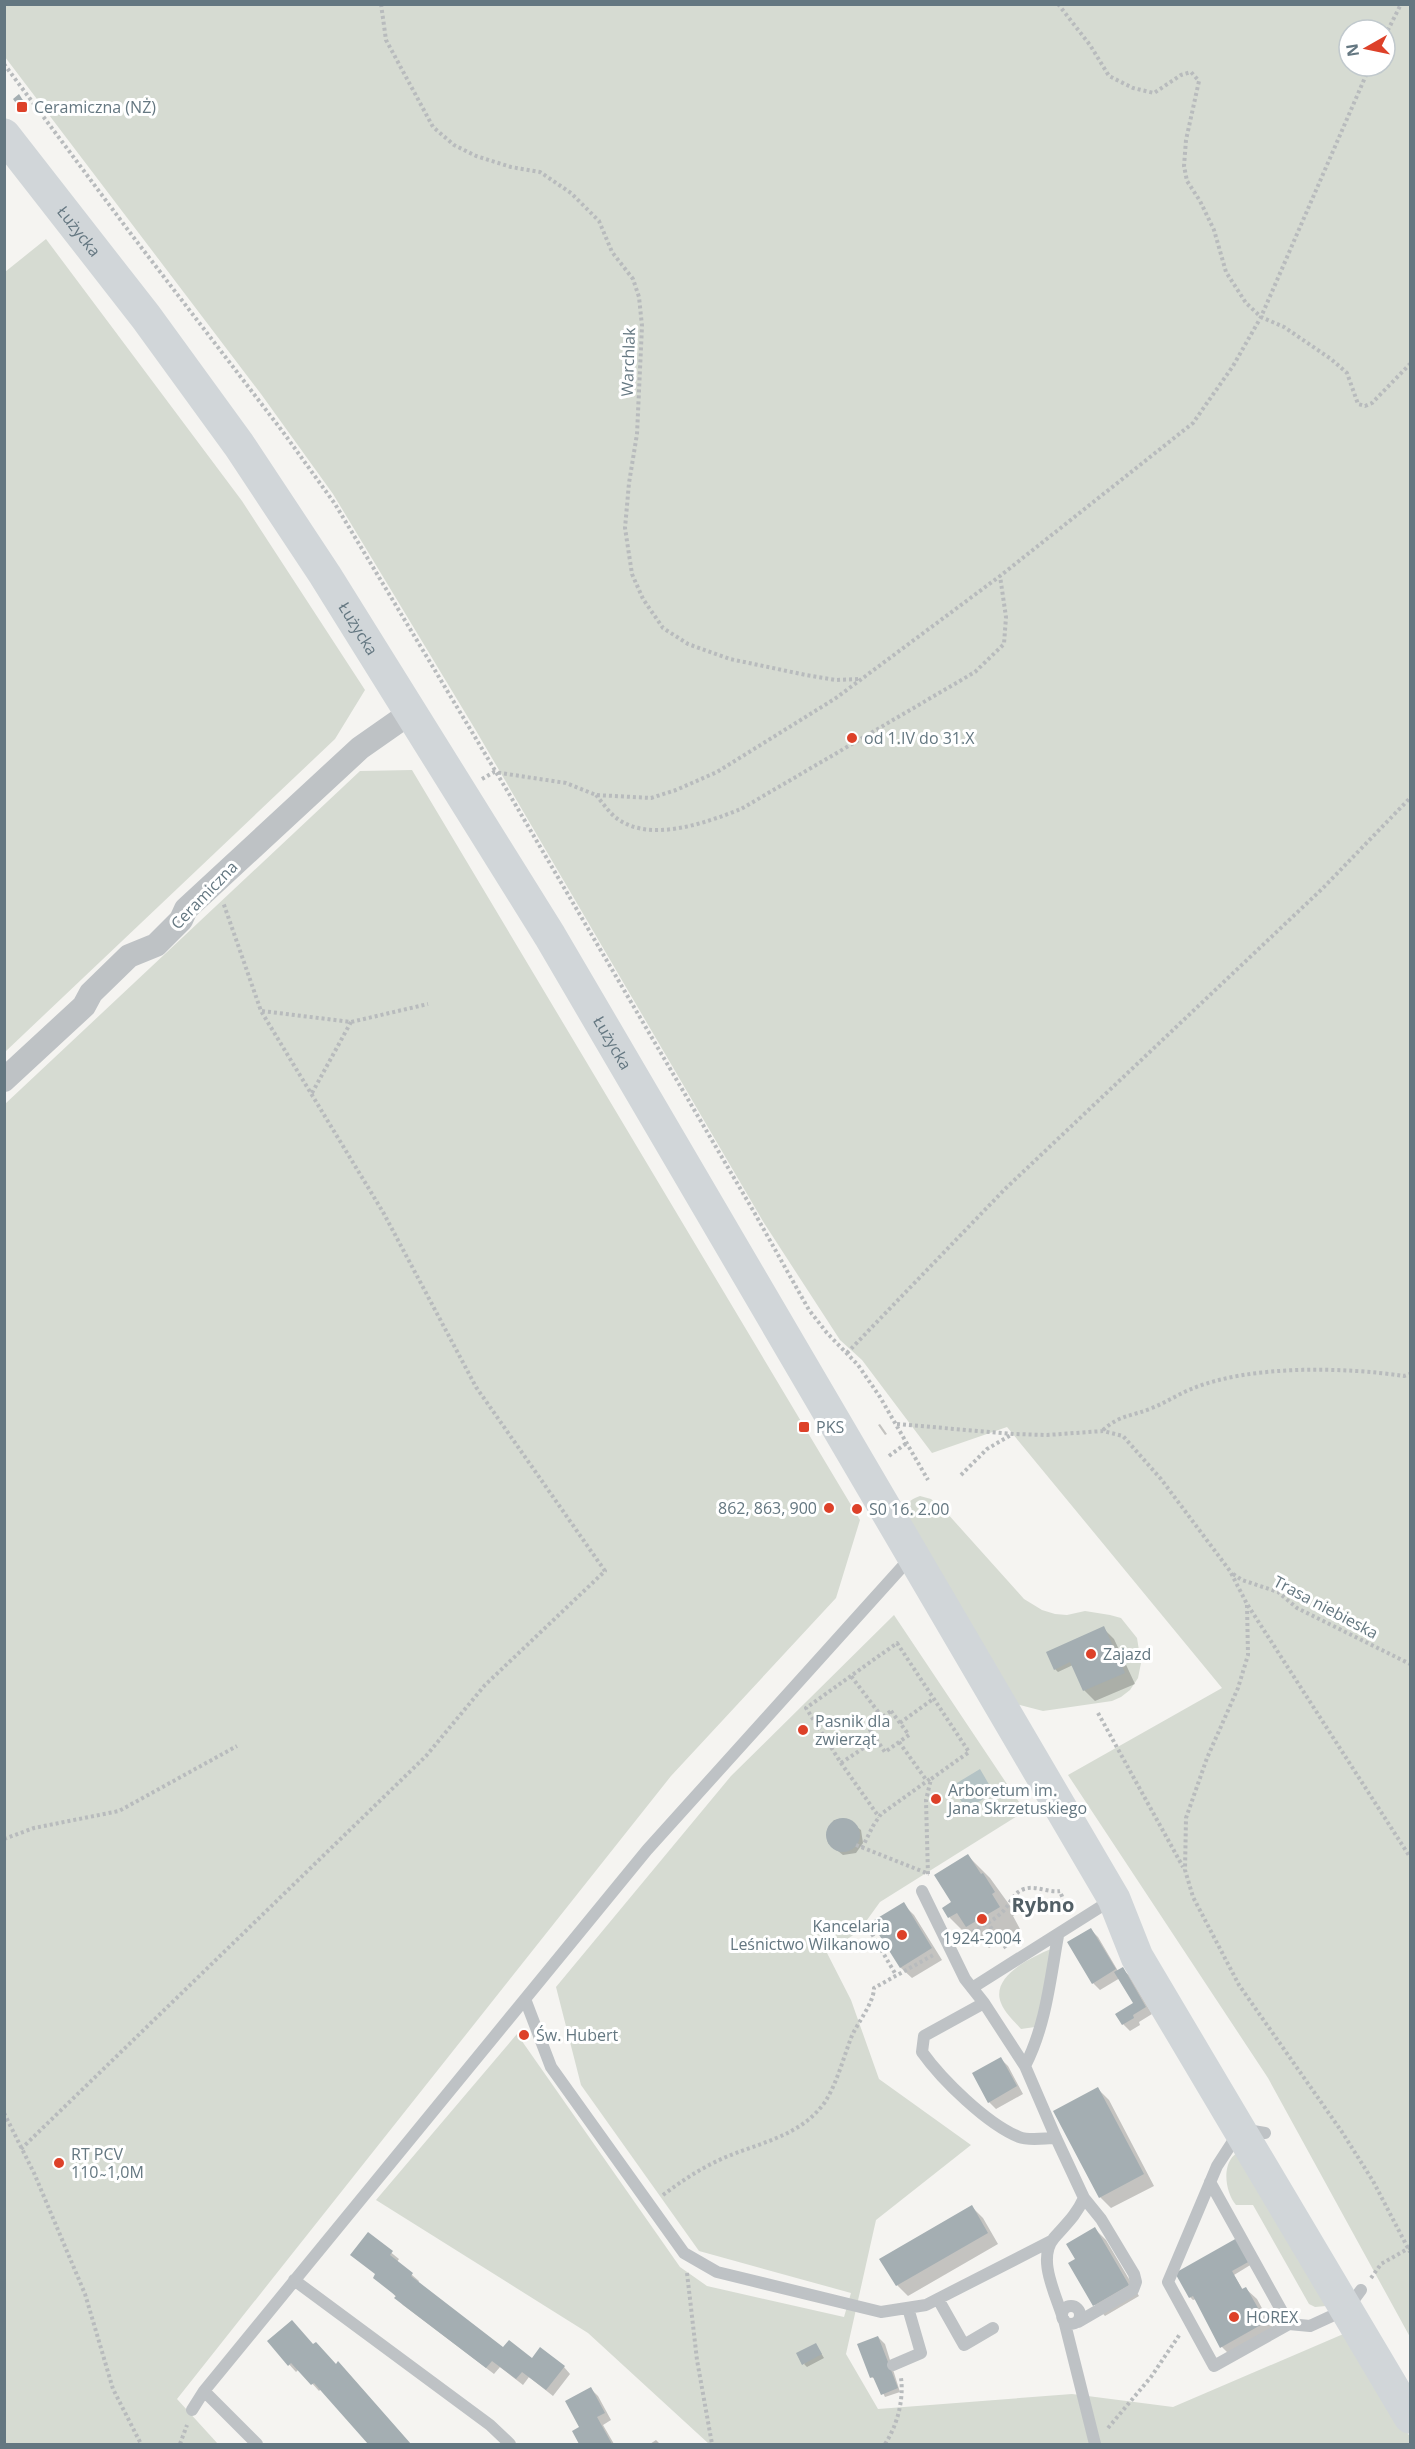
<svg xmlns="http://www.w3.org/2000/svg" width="1415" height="2449" font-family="'Open Sans',sans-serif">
  <rect width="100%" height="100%" fill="#f5f4f1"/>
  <path fill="#d6dbd2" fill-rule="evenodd" d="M5,4L1410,5V2337L1268,2078L1068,1775L1222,1688L1007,1427L932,1453L862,1360L840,1340L764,1223L475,729L333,494L261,394L5,57ZM1349,30H1385V66H1349Z
    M46,239L242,501L365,690L335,739L5,1052V272Z
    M412,770L860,1520L836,1598L671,1776L177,2399L218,2444H5V1104L360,771Z
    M920,1496L931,1499L946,1512L1024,1599L1042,1610L1055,1614L1067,1615L1085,1611L1110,1615L1121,1618L1137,1638L1141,1663L1138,1678L1130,1690L1121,1697L1112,1701L1043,1711L1016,1704L906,1519C905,1507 907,1500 920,1496Z
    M894,1615L1025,1811L880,1902L859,1931L827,1953L851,2000L879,2079L971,2145L876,2220L846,2354L878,2409L1072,2394L1173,2407L1348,2332L1410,2437V2444H709L588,2333L376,2200L517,2034L680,2267L707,2286L844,2317L851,2293L699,2251L581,2085L556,1987L731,1776Z
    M1051,1949L1053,1951L1035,2027L1021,2029C1014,2021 1005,2013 1001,2003C990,1976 1032,1957 1051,1949Z
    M1237,2153L1326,2306L1315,2307L1309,2304L1253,2205H1236C1225,2192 1221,2163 1237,2153Z"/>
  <path fill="#b4c3c5" d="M980,1769L994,1793L966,1809L952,1786Z"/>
  <path fill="#0003" d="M22,99L26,105L22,108L19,105Z
    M880,1424L887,1434L885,1435L878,1425Z
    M1103,1628L1114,1639L1135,1684L1095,1701L1084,1690L1073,1665L1058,1672L1055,1669Z
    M847,1819L861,1830L863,1843L856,1853L843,1855L828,1843L827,1830L834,1820Z
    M968,1856L990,1878L1016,1914L1013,1916L1020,1929L989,1948L977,1936L971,1939L950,1918L944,1908L953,1903Z
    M903,1904L914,1915L942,1960L912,1978L901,1968L873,1923Z
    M1091,1930L1098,1937L1118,1971L1122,1969L1129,1975L1152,2014L1139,2022L1140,2025L1130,2031L1123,2024L1136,2003L1120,1978L1100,1990L1093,1983Z
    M1001,2059L1008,2066L1023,2094L996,2109L989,2102Z
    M1098,2089L1109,2100L1154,2186L1111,2208L1100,2197Z
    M972,2207L983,2218L998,2244L908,2296L897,2285Z
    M1095,2229L1106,2240L1139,2296L1105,2316L1095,2305L1070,2264L1077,2260Z
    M368,2234L399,2259L397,2262L419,2281L418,2283L503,2349L532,2360L564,2367L570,2374L553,2396L529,2377L523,2385L500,2367L494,2374L403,2305L377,2275Z
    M1237,2240L1252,2264L1234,2275L1243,2290L1246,2289L1257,2299L1276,2334L1232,2357L1222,2347L1196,2299L1193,2300L1190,2297Z
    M878,2337L885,2344L900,2392L885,2397L876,2379L871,2377Z
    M269,2342L313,2346L336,2366L345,2370L410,2444H370L321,2389L319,2391L299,2369L296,2372Z
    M818,2348L824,2358L807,2367L804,2364Z
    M591,2389L598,2396L611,2420L603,2425L614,2444H580L574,2432L581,2428Z
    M656,2440L660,2444H650Z"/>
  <path fill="#a4aeb2" d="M19,94L24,102L18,106L13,99Z
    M1104,1626L1125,1673L1083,1691L1070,1662L1054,1670L1046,1652Z
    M826 1835a17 17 0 1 1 34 0a17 17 0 1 1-34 0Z
    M968,1854L981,1874L983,1873L995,1892L992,1894L1000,1907L966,1927L957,1913L948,1918L942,1908L951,1902L934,1875Z
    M904,1902L932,1948L900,1968L871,1922Z
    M1091,1928L1116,1969L1092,1984L1067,1942Z
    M1123,1967L1146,2007L1133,2015L1134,2018L1122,2025L1115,2014L1133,2003L1114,1972Z
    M1001,2057L1017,2086L988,2103L972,2073Z
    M1098,2087L1144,2174L1099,2198L1053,2111Z
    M972,2205L988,2233L896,2286L879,2259Z
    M1095,2227L1129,2285L1093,2306L1068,2263L1075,2259L1066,2244Z
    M368,2232L393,2251L390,2255L413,2273L411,2276L503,2347L509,2340L532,2358L540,2347L565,2366L546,2390L522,2372L516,2379L492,2361L486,2368L394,2298L396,2296L373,2278L375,2274L350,2255Z
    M1237,2238L1250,2261L1232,2271L1242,2289L1246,2287L1266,2322L1220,2348L1193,2296L1189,2298L1175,2273Z
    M292,2320L313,2344L316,2342L336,2364L338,2361L411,2444H368L314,2383L311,2385L291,2363L288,2366L267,2341Z
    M878,2336L898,2388L881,2395L873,2377L870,2378L857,2344Z
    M816,2343L822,2354L802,2365L796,2353Z
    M591,2387L605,2413L597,2417L612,2444H579L572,2431L579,2427L565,2401Z"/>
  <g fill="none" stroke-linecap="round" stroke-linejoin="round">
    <path stroke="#b8bbbd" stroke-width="4" stroke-dasharray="3 3" stroke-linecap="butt" d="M381,4L386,40L433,127L454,145L476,156L511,167L540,172L571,193L599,221L612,252L633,279L639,297L642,326L637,434L629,483L625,528L632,574L643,599L663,628L688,644L730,659L806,675L836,680L861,679
      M1058,4L1090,45L1109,76L1133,88L1154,93L1181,75L1191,72L1199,81L1186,140L1184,166L1187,181L1200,201L1214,230L1226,272L1246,303L1261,317L1284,327L1331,359L1347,373L1358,404L1365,406L1372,403L1410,364
      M1385,36L1401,4
      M4,64L131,234L283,432L335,504L508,792L754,1212L809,1310L827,1333L858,1365L880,1397L928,1480
      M482,779L494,772L566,783L596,795L651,798L676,790L717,772L836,698L1000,576L1193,423L1233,366L1261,317L1370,66
      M596,795C602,802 608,811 615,817C649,844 705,823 741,809L975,672L1004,644L1006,617L1000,576
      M262,1011L351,1022L428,1004
      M312,1093L351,1022
      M847,1353L1005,1189L1323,888L1410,798
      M897,1424L1013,1434L1047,1435L1103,1431L1123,1436L1161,1479L1230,1571L1247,1604L1410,1857
      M1103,1430C1119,1415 1133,1416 1152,1408C1167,1402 1180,1393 1194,1388C1251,1365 1344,1367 1404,1376L1410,1374
      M889,1456L908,1442
      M961,1475L987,1449L1011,1435
      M1233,1574L1242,1580L1278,1592L1297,1608L1410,1664
      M1247,1605L1248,1655L1238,1688L1207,1758L1186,1818L1185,1870L1193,1897L1239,1985L1342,2132L1373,2181L1410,2252
      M851,1676L806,1708L841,1763L879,1817
      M891,1711L909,1735L885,1752L868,1727Z
      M1098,1713L1183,1867
      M882,1717L851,1676L897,1643L969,1752L931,1779L926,1800L928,1876
      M900,1723L933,1699
      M899,1742L927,1781
      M841,1763L877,1739
      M4,1839L34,1828L119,1811L237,1746
      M856,1845L929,1874
      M862,1848L873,1826L881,1814L930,1779
      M1061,1894L1068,1910
      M983,1917L1006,1948
      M872,1934L896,1975
      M962,1938C975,1930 995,1921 1005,1909C1011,1902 1013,1893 1024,1889C1036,1885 1048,1893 1060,1891
      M4,2113L34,2173L85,2294L113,2389L141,2444
      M21,2149L426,1756L485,1685L605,1571L476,1387L383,1212L261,1011L223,902
      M663,2195C679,2183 695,2172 713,2163C752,2143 798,2140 825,2102C837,2083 843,2059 851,2038C857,2023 874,2003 874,1988L935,1954
      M687,2273L697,2360L712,2444
      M1371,2278L1381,2264L1409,2248
      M1108,2428L1151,2377L1180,2334
      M180,2444L187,2425
      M885,2444C897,2426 904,2400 901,2378"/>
    <path stroke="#bec2c5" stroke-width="12" d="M922,1891L965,1979L984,2003L1025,2066L1056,2138L1084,2198L1101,2219L1134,2274L1136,2282L1133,2290L1078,2322
      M972,1988L1113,1899
      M525,1999L551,2067L684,2253L717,2272L881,2312L926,2305L1051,2241
      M984,2003L924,2036L922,2052C942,2080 987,2124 1019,2137C1029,2141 1045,2138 1056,2138
      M1025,2066C1046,2025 1050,1980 1058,1936
      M1265,2133L1241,2129L1217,2166L1168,2282L1214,2366L1289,2324L1310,2326L1347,2309L1361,2290
      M1210,2182L1289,2324
      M294,2280L490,2425L510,2444
      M938,2299L964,2345L993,2328
      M1062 2315a9 9 0 1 1 18 0a9 9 0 1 1-18 0Z
      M1062,2315C1055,2293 1037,2258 1054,2238C1067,2223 1075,2217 1084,2198
      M1064,2320L1095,2444
      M893,2365L921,2353L908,2308
      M204,2391L257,2444
      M192,2410L204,2391L647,1850L912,1556"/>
    <path stroke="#bec2c5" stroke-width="24" d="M4,1080L84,1006L91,993L129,956L156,945L181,920L186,909L360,748L410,713"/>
    <path stroke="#d1d6d9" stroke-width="33" id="s1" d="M4,135L146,317L239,445L325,575L550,936L1114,1899L1137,1957L1410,2417"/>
  </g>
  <g fill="#dd4129" stroke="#fff" stroke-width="2">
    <rect x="16" y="101" width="12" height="12" rx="3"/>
    <circle cx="852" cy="738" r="6"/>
    <rect x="798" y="1421" width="12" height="12" rx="3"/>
    <circle cx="829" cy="1508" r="6"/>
    <circle cx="857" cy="1509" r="6"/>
    <circle cx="1091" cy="1654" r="6"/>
    <circle cx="803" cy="1730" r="6"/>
    <circle cx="936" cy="1799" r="6"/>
    <circle cx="982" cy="1919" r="6"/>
    <circle cx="902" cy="1935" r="6"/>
    <circle cx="524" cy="2035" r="6"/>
    <circle cx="59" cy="2163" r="6"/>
    <circle cx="1234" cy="2317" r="6"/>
  </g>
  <g text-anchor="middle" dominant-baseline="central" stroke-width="6" stroke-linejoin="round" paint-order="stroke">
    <g font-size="16" fill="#647781" stroke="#fff" text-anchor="start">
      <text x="34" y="107">Ceramiczna (NŻ)</text>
      <text x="864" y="738">od 1.IV do 31.X</text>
      <text x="816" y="1427">PKS</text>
      <text x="817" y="1508" text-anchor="end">862, 863, 900</text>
      <text x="869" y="1509">S0 16. 2.00</text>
      <text x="1103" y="1654">Zajazd</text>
      <text x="815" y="1721">Pasnik dla<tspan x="815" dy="18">zwierząt</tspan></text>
      <text x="948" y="1790">Arboretum im.<tspan x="948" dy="18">Jana Skrzetuskiego</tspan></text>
      <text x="890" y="1926" text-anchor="end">Kancelaria<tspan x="890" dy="18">Leśnictwo Wilkanowo</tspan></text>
      <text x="982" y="1938" text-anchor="middle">1924-2004</text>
      <text x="536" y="2035">Św. Hubert</text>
      <text x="71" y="2154">RT PCV<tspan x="71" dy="18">110 ̴ 1,0M</tspan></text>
      <text x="1246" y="2317">HOREX</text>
    </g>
    <g font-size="16" fill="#647781" stroke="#fff">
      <text stroke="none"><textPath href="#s1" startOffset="122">Łużycka</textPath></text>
      <text transform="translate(628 362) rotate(-88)">Warchlak</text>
      <text stroke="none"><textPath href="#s1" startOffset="608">Łużycka</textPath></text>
      <text transform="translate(204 895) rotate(-46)">Ceramiczna</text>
      <text stroke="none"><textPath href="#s1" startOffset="1094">Łużycka</textPath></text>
      <text transform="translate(1326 1607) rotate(28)">Trasa niebieska</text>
    </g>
    <g font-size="20" font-weight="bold" fill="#525f66" stroke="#fff">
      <text x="1043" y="1904">Rybno</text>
    </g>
  </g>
  <rect width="1415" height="2449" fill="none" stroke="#647781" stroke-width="12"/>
  <g transform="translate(1367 48) rotate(261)"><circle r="28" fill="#ffffff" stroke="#c1c9cd" stroke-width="1.5"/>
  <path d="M0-4.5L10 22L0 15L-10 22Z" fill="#dd4129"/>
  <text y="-9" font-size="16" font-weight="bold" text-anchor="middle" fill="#647781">N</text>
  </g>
</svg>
